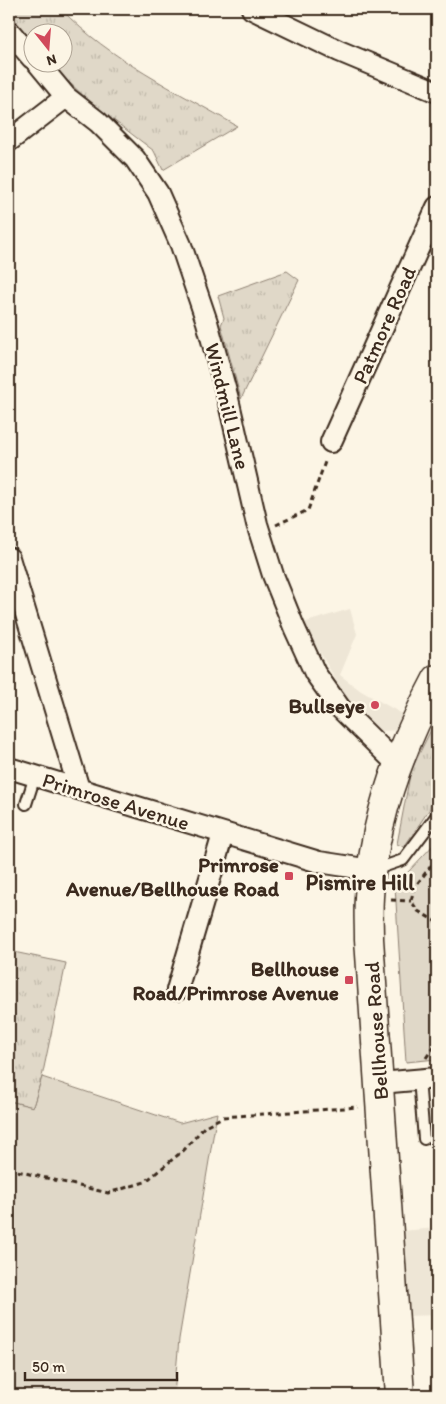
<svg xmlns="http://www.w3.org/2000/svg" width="446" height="1404" font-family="Itim,sans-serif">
  <defs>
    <pattern id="grass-tufts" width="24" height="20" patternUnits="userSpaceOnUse" patternTransform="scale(1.25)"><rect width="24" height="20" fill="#e0d8c8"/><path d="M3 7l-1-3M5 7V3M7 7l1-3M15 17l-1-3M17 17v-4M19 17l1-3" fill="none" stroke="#c1baab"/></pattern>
  </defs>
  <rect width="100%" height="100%" fill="#fcf5e5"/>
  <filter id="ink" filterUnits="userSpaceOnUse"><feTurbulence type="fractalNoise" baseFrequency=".02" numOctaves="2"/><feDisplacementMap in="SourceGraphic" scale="10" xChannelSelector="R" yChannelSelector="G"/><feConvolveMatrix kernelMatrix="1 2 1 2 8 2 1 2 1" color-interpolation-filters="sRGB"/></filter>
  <g filter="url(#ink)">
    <path fill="#eee6d6" d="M350,609L357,634L340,675L361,691L408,717L400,730L381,731L349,703L303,623Z
      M437,1228V1315L406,1316L401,1231Z"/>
    <path fill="url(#grass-tufts)" stroke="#8e8173" d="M9,9H61C110,60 177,91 237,126L163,170L154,151L91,103L49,63L62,62V32H32V43L9,16Z
      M287,271L299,280L241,399L221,325L224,318L218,296Z
      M437,718V798L404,847L397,844L411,770Z
      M9,951L66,963L42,1077L33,1107L9,1101Z"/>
    <path fill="#e0d8c8" stroke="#8e8173" d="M437,841V1059L406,1062L395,886Z
      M42,1077L180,1123L217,1113L179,1339L174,1395H9V1101L33,1107Z"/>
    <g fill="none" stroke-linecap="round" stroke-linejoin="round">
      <g stroke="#3b2a1e" stroke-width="14">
        <path id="service" d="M26,804L35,776
          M374,870L403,860L437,815
          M419,1079L424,1139"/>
      </g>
      <g stroke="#3b2a1e" stroke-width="24">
        <path id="minor" d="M252,9L339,51L437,92
          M9,31L32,58
          M37,62L66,97L98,122L135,159L158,193L181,245L207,322L228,399L257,524L273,575L294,627L315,673L340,708L397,764
          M9,141L66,97
          M331,442L437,207
          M9,558L79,789
          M9,768L319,862L371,870
          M177,990L223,834
          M380,1083L437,1078"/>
      </g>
      <g stroke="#3b2a1e" stroke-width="31">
        <path id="secondary" d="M400,1395L369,939C369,925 368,911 369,897C373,820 401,746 437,679"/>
      </g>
      <path stroke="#3b2a1e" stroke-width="3" stroke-dasharray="5 4" stroke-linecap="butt" d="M276,525L308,510L326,459
        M437,858L414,888L411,901L418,911L437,922
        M391,900L411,901
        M426,1058L437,1042
        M9,1169L108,1193L145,1182L184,1150L205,1126L223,1117L358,1107"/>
      <use href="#service" stroke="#fcf5e5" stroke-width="10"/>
      <use href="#minor" stroke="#fcf5e5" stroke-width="20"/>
      <use href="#secondary" stroke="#fcf5e5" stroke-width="28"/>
    </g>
  </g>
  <g fill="#d1495b" stroke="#fcf5e5" stroke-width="2">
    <circle cx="375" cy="705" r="5"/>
    <rect x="284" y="871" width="10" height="10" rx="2.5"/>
    <rect x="344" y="975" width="10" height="10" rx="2.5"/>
  </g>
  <g text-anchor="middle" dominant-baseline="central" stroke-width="5" stroke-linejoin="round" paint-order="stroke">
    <g font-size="21" fill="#3b2a1e" stroke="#fcf5e5">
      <text transform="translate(384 325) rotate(-66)">Patmore Road</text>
      <text transform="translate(228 406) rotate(76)">Windmill Lane</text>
      <text transform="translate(116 801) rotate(17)">Primrose Avenue</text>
      <text transform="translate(376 1031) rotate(-94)">Bellhouse Road</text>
    </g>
    <g font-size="21" font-weight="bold" fill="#3b2a1e" stroke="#fcf5e5" text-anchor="end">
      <text x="365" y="705">Bullseye</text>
      <text x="279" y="864">Primrose<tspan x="279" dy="24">Avenue/Bellhouse Road</tspan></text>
      <text x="339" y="968">Bellhouse<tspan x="339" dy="24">Road/Primrose Avenue</tspan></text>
    </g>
    <g font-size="22" font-weight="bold" fill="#3b2a1e" stroke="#fcf5e5">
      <text x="360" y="882">Pismire Hill</text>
    </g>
  </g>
  <rect width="446" height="1404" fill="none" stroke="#fcf5e5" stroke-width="30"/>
  <rect x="15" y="15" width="416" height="1374" fill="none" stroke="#3b2a1e" stroke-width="2" filter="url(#ink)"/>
  <g transform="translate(48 48) rotate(163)"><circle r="24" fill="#fcf5e5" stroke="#afa495"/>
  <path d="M0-4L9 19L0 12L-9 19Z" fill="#d1495b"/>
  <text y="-8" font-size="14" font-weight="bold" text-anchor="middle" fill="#3b2a1e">N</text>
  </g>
  <path d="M25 1372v8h152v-8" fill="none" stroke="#3b2a1e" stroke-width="2.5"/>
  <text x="32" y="1372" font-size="15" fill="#3b2a1e" stroke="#fcf5e5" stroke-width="4" paint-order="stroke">50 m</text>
</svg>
